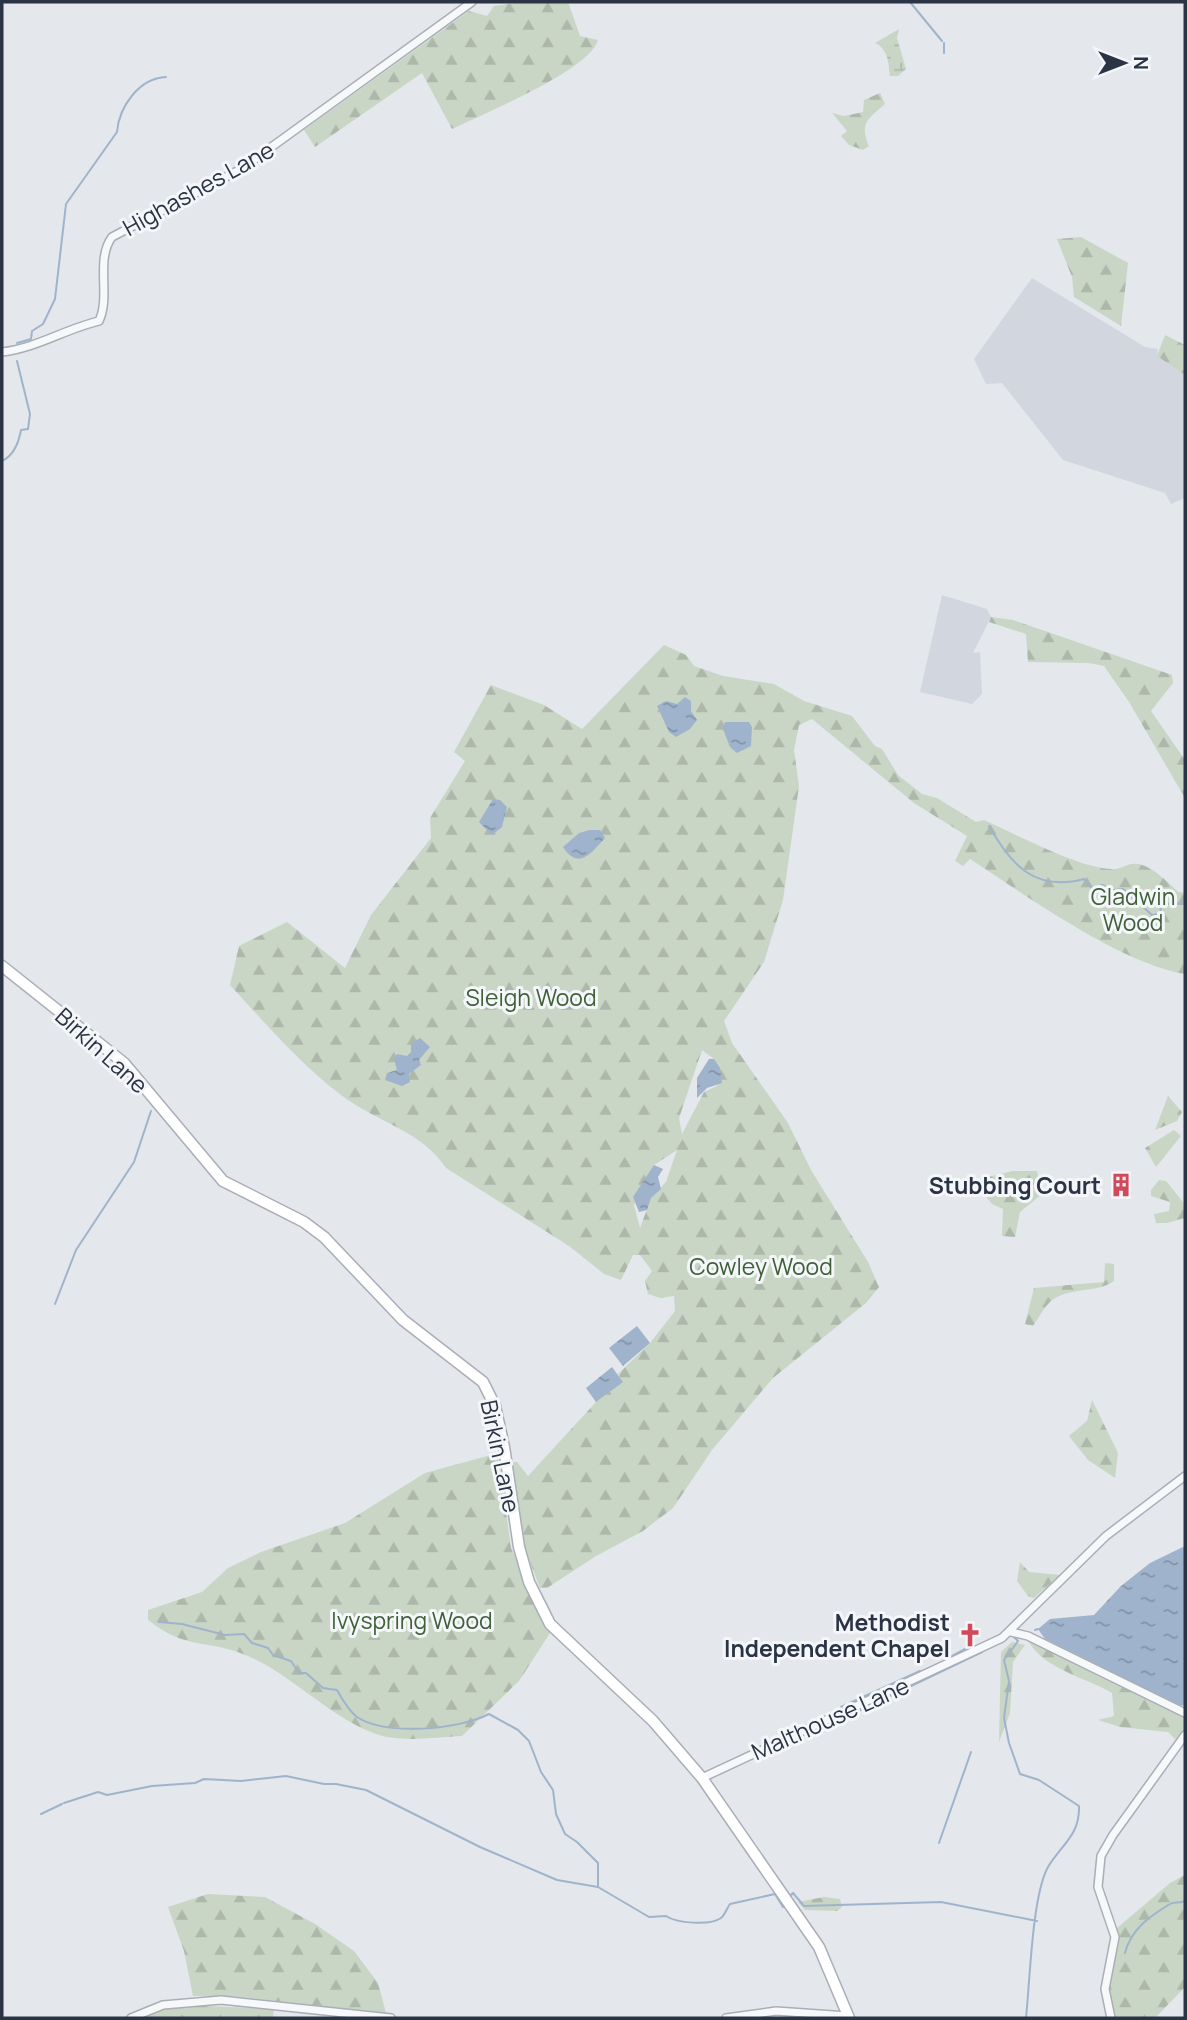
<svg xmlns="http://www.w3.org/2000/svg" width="1187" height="2020" font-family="Manrope,sans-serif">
  <defs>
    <pattern id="forest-firs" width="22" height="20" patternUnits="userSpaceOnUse" patternTransform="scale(1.75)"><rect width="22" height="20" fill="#c9d6c5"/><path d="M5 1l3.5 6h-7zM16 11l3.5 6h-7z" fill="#adb8ab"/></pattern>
    <pattern id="wetland-marsh" width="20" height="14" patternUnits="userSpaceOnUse" patternTransform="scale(1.75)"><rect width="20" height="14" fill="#c9d6c5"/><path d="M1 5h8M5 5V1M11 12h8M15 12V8" fill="none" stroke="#adb8ab"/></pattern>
    <pattern id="water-ripples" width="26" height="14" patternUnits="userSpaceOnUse" patternTransform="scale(1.75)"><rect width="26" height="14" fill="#9fb4cc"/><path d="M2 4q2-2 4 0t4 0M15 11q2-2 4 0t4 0" fill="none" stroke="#8293a7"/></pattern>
  </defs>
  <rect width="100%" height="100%" fill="#e4e7ec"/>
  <path fill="#d2d6de" d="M1032,278L1145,347L1158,349L1157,356L1185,375V498L1171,504L1165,493L1063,460L1002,383L986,384L974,359Z
    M942,595L987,609L991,617L973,653L980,652L982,694L972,704L920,692Z"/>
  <path fill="url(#forest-firs)" fill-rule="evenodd" d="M523,2H568L580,36L598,40C590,70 483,114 452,129L422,73L315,147L304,130L469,11L487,16L494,6Z
    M880,93L885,104C868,119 859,123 869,146L863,150L849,145L841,136L847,131L832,113L844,116L863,112L864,100Z
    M1081,237L1128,263L1121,326L1074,297L1072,277L1057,239Z
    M1165,335L1185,345V375L1157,356Z
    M991,617L1013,620L1172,675L1173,683L1151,711L1185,760V798L1129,702L1104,666L1089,663L1028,662L1026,634L989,622Z
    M664,645L686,655L694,666L723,676L774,684L804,701L852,716L875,746L882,749L898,775L922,794L937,798L976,822L984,820C1018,835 1078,868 1112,869C1121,870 1128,862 1138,864C1152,866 1169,883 1178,892L1185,893V974C1120,963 1027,896 970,859L963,866L955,861L967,836L914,803L812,719L799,725L794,750L799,786L783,900L764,962L724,1021L732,1043L788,1123L811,1170L868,1262L879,1287L866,1303L773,1378L712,1450L673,1508L643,1531L596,1556L547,1588H540L522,1541L512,1462H517L528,1476L596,1402L622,1382L618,1374L650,1343L675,1311L674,1296L660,1298L648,1294L645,1281L652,1271L640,1255H633L621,1280L604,1274L569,1246L446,1168C421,1130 376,1122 341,1095C300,1064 265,1023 230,985L239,946L287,922L345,968L371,915L431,838L430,818L465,761L454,752L491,685L544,705L582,729ZM702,1050L714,1059L717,1086L704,1092L682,1134L679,1118ZM677,1150L666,1182L651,1198L640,1228L634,1205L654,1165Z
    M1168,1096L1182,1112L1177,1121L1155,1130Z
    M1174,1130L1181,1136L1156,1167L1145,1148Z
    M1012,1171H1037L1042,1194L1020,1212L1015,1237L1002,1236L1003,1209L992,1204L973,1181Z
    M1159,1180L1166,1181L1183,1202L1185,1218L1167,1223H1156L1154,1214L1169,1211L1170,1202L1151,1196V1190Z
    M1105,1263L1114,1264V1281C1096,1294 1066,1286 1049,1303C1043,1309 1038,1319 1033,1326L1025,1324L1034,1288L1104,1282Z
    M1092,1400L1118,1453L1115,1478L1088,1460L1069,1436L1087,1421Z
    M498,1453L511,1548L550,1633L519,1681L462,1736C436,1737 401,1743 376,1734C329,1717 294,1676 248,1656C209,1639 187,1651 148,1620V1610L202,1592L228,1568L261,1552L345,1523L425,1473Z
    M1020,1562L1029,1572L1060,1575L1034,1598L1028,1596L1017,1581Z
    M1034,1641L1184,1715L1185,1729L1175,1739L1168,1732L1120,1727L1098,1720L1114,1716L1112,1693C1087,1678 1044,1669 1029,1642Z
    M1012,1642L1025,1645L1013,1662L1010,1713L999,1742L1001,1652Z
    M1185,1875V1987L1155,2018H1114L1107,1985L1117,1928L1170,1883Z
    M208,1894L265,1897L315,1924L354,1951L378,1983L386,2013L232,1996H193L184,1951L168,1907Z
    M824,1897L840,1899L842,1907L837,1911L805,1910L798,1902Z
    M185,2005L274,2009L273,2018H137L154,2009Z"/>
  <path fill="url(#wetland-marsh)" d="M899,29L897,38L906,69L898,76H890C888,62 889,50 875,43Z"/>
  <path fill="url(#water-ripples)" d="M685,697L691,701V711L697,720L690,729L676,737L669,732L657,706L666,701L677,704Z
    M725,722H749L752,727L751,746L737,753L730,747L723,729Z
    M493,799L500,800L507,807L502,827L492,835L479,822Z
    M590,830H600L605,838C591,853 579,871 563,847L579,833Z
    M420,1038L430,1047L419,1060L421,1065L409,1074L410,1082L402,1086L385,1080L387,1073L397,1070L394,1059L397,1054L407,1056L411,1052V1044Z
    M709,1059H714L720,1068L722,1083L707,1088L697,1098V1078Z
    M654,1165L663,1169L658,1177L661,1189L651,1198L647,1210L639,1212L633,1197Z
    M637,1326L650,1343L623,1366L609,1348Z
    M612,1367L623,1382L596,1402L586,1388Z
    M1185,1546V1705L1179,1706L1045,1639L1038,1629L1050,1619L1094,1615L1121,1586L1150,1563Z"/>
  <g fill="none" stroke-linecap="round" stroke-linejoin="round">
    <path stroke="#9fb4cc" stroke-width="2" d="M910,2L942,41
      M944,43V53
      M17,343L31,339L32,331L43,324L55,299L66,204L117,132C119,107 139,78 166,77
      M2,461C15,455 19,441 21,430L28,429L30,414L17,361
      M989,826C1011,865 1035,892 1084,879L1092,888L1102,885L1114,890L1123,889L1152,915L1160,914L1161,907L1171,903L1185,904
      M55,1304L76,1250L134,1162L151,1111
      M159,1622L182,1624L225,1635L244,1634L252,1643L268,1648L273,1655L291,1661L299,1673H306L323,1688L337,1690C342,1699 349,1711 357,1717C386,1736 458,1730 489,1714L518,1730L529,1741L541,1772L553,1790L556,1814L565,1834L577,1842L598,1863V1886
      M1035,1630L1038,1629
      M1013,1636L1018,1641L1004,1660L1009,1681L1004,1718L1009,1743L1020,1774L1039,1780L1079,1806C1080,1835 1062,1844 1048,1867C1032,1896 1030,1981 1026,2018
      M945,1660L965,1649
      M841,1707L920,1671
      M838,1721L982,1652
      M64,1803L98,1792L107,1795L152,1786L195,1783L204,1779L241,1781L286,1776L324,1784H336L366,1790L480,1847L557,1880L598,1887L649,1917L666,1916C676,1923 710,1926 721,1918C725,1915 727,1908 730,1904L775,1894L783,1907L784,1905
      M41,1814L62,1804
      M939,1843L971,1752
      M789,1897L793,1893L804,1906L941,1902L1037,1921
      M1125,1953C1131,1929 1150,1916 1170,1904C1175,1901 1179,1904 1185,1901"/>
    <g stroke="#a9aeb7" stroke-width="10">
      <path id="street" d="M2,352C37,348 65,329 99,321C111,296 95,260 112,237L241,169L472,2
        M1011,1632L1028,1636L1185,1713
        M702,1778L1002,1638L1106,1536L1185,1476
        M131,2018L163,2005L221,2000L391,2018
        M726,2018L776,2011L848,2016
        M1111,2018L1105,1989L1115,1937L1098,1887L1101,1856L1113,1835L1185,1735"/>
    </g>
    <g stroke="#a9aeb7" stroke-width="13">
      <path id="secondary" d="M2,966L124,1063L223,1181L304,1222L324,1237L403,1320L483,1382L495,1406L504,1447L519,1547L529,1582L550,1624L653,1721L702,1778L819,1947L849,2018"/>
    </g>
    <use href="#street" stroke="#f7f8fa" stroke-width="7"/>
    <use href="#secondary" stroke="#fff" stroke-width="10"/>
  </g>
  <defs>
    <g id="building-bare" transform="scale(1.89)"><path d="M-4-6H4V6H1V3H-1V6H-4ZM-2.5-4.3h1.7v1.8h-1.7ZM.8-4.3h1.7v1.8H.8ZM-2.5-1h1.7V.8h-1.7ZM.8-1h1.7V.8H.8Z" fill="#d1495b" stroke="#f4f6f9" stroke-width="2.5" paint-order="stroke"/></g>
    <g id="church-bare" transform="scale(1.89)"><path d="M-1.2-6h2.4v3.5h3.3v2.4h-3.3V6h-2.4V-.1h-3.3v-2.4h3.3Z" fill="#d1495b" stroke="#f4f6f9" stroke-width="2.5" paint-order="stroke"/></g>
  </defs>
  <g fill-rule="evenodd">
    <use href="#building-bare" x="1121" y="1185"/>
    <use href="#church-bare" x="970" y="1635"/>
  </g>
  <g text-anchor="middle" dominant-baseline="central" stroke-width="6" stroke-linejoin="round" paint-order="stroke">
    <g font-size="23" fill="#2b3445" stroke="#f4f6f9">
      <text transform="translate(198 188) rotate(-29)">Highashes Lane</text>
      <text transform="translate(102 1050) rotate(42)">Birkin Lane</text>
      <text transform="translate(501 1456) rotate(78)">Birkin Lane</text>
      <text transform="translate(830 1718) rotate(-24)">Malthouse Lane</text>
    </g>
    <g font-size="23" fill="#3f6138" stroke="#f4f6f9">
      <text x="1133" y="896">Gladwin<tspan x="1133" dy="26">Wood</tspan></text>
      <text x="531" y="997">Sleigh Wood</text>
      <text x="761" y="1266">Cowley Wood</text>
      <text x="412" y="1620">Ivyspring Wood</text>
    </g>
    <g font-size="23" font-weight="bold" fill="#2b3445" stroke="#f4f6f9" text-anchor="end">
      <text x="1101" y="1185">Stubbing Court</text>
      <text x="950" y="1622">Methodist<tspan x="950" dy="26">Independent Chapel</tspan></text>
    </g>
  </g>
  <rect width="1187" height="2020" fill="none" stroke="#2b3445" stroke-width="7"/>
  <g transform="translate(1124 63) rotate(90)" stroke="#f4f6f9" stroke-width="5" paint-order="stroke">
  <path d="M0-5L12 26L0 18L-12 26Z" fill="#2b3445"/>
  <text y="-10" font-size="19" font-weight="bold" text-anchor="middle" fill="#2b3445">N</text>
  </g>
</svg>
